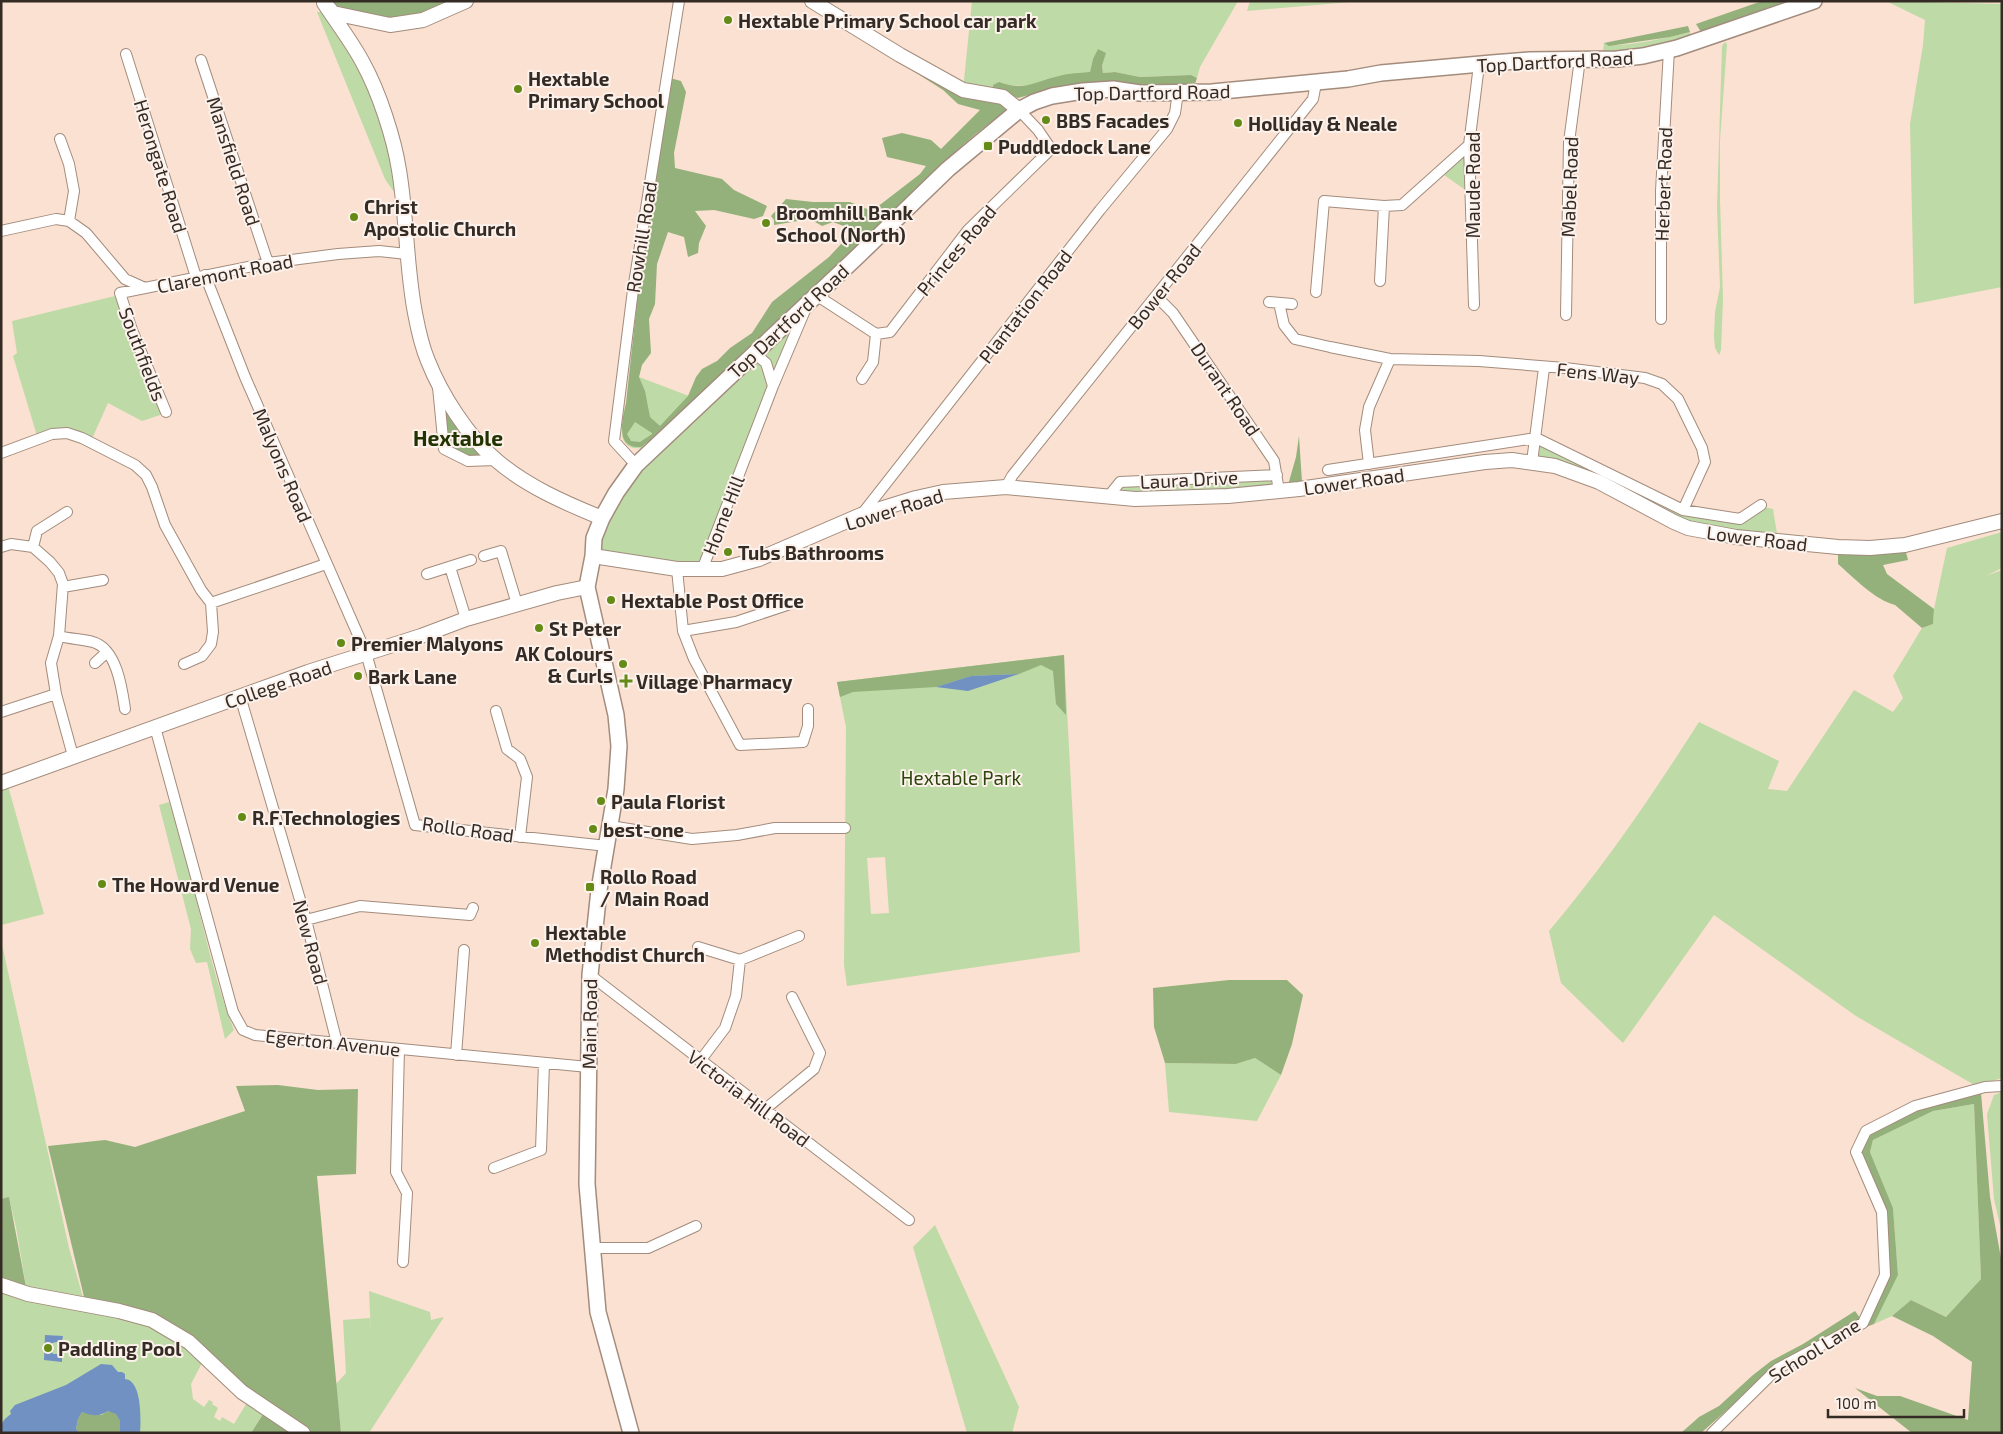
<svg xmlns="http://www.w3.org/2000/svg" width="2003" height="1434" font-family="'Exo 2',sans-serif">
  <rect width="100%" height="100%" fill="#fae1d1"/>
  <path fill="#bedaa6" fill-rule="evenodd" d="M972,1H1238L1200,67L1197,78L1191,75L1140,77L1115,72L1103,73L1102,66L1106,53L1093,59L1090,72L1033,85L1008,86L992,95L963,90Z
    M1250,1H1361L1247,11Z
    M1886,1L2002,4V287L1914,304L1910,124L1923,45L1925,20Z
    M317,12H330L383,111L402,197L394,192L385,179Z
    M1690,32L1691,38L1625,52H1603L1604,43C1618,50 1673,36 1690,32Z
    M1725,42L1727,44L1720,140V200L1723,299L1721,350L1719,355L1715,348L1714,336L1715,312L1720,287L1717,207L1722,46Z
    M1469,145L1471,194L1440,172Z
    M115,296L166,413L142,421L108,403L91,441L67,433L38,439L13,356L17,353L12,321Z
    M808,303L701,570L594,556L616,494Z
    M631,374L697,399L642,448C632,449 625,447 622,436Z
    M1536,439L1683,510L1746,520L1763,507L1773,509L1778,540L1688,528L1599,482L1532,462Z
    M1272,479L1273,483L1271,486L1187,493H1122L1120,490L1125,486Z
    M2002,532V568L1986,576L2002,570V1078L1976,1086L1856,1016L1714,915L1623,1043L1561,983L1549,931C1605,865 1653,794 1699,722L1779,761L1768,789L1787,791L1854,690L1893,712L1903,698L1893,676L1922,628L1933,624L1934,609L1947,548Z
    M1064,655L1080,952L847,986L844,965L846,727L837,682ZM885,857L889,913L871,914L867,858Z
    M8,786L44,914L1,925V789Z
    M169,802C195,876 205,956 234,1030L225,1039L207,962L196,963L190,949L191,929L159,805Z
    M1,940L69,1248L84,1301L27,1292L16,1227L9,1198L1,1199Z
    M1255,1058L1281,1075L1257,1121L1169,1112L1165,1063L1236,1064Z
    M2002,1092V1234L1994,1199L1987,1114L1994,1095Z
    M1974,1104L1981,1279L1946,1317L1911,1300L1892,1316L1874,1324L1898,1274L1893,1208L1870,1152L1873,1140L1933,1111Z
    M935,1225L1019,1407L1012,1433H967L913,1247Z
    M1,1291L134,1317L204,1359L191,1384L193,1399L204,1407L209,1400L213,1402L212,1404L218,1408L214,1417L220,1421L222,1417L234,1424L248,1401L264,1412L251,1433H1Z
    M369,1291L430,1312L431,1320L444,1317L369,1433H341L336,1384L346,1373L343,1320L370,1318L371,1335Z"/>
  <path fill="#94b17b" fill-rule="evenodd" d="M325,1H464L422,19L353,17Z
    M1762,1H1793L1701,32L1696,24Z
    M1688,26L1690,32L1670,37L1609,46L1604,43Z
    M1098,49L1106,53L1102,66L1103,73L1115,72L1140,77L1191,75L1197,78L1195,84H1085L1061,86L1018,98L993,91V85L999,82C1024,92 1036,81 1059,76C1069,73 1080,73 1090,72L1093,59Z
    M909,62L978,95L1012,107C961,141 920,186 876,228C801,299 727,371 650,440L641,447C615,449 622,420 626,403L639,284L651,218L670,78L681,81L686,92L674,153L675,168L722,179L734,190L767,206L763,216L754,219L714,210L695,211L706,226L699,243L698,253L688,257L684,237L668,232L657,264L655,304L649,319L651,353L642,365L639,377L645,391L650,417L660,426L688,396L696,377L702,369L717,361L730,348L752,333L772,302L829,257L854,230L833,222L822,226L810,219L774,225V220L771,216L786,199L813,202H850L872,211L920,174L926,166L887,157L882,138L902,133L931,140L941,149L980,110L958,104L943,90L907,67ZM635,422L652,433V434L640,442L631,441L627,434Z
    M438,384L493,458L469,460L445,448Z
    M1299,436L1302,482L1288,485L1296,457Z
    M1904,545L1908,560L1883,565L1887,574L1934,609L1933,624L1922,628L1895,605C1875,600 1853,577 1838,564V547Z
    M1064,655L1066,715L1056,704L1053,671L1041,665L1019,674L971,676L936,687L853,692L840,697L837,682Z
    M1229,980H1287L1303,995L1292,1044L1281,1075L1255,1058L1236,1064L1165,1063L1154,1027L1153,988Z
    M278,1085L318,1090L358,1089L356,1174L317,1176L341,1433H308L258,1400L191,1340L85,1301L48,1146L105,1140L135,1147L141,1145L245,1111L236,1086Z
    M1981,1093L1990,1197L2002,1264V1433H1912L1855,1388L1877,1396H1900L1968,1420L1972,1362L1933,1336L1892,1316L1911,1300L1946,1317L1981,1279L1974,1104L1933,1111L1873,1140L1870,1152L1893,1208L1898,1275L1874,1324L1812,1348L1777,1366L1701,1433H1681L1699,1417L1719,1406L1753,1375L1771,1361L1803,1344L1855,1311L1863,1322L1885,1275L1882,1212L1856,1152L1866,1131L1917,1109Z
    M9,1197L27,1292L1,1282V1199Z
    M108,1411L116,1413L120,1421V1433H79L76,1430L78,1419L82,1412L102,1415Z
    M265,1411L299,1433H251Z"/>
  <path fill="#7191c2" d="M1019,674L968,691L936,687L971,676Z
    M45,1335L63,1336L62,1341L52,1343V1352L53,1354H62V1362L44,1360Z
    M101,1364L112,1365L118,1372H122L125,1374V1379C142,1380 141,1420 140,1433H120V1421L116,1414L108,1411C98,1417 93,1416 82,1412L78,1419L76,1429L79,1433H1C1,1422 3,1420 11,1414L10,1411L15,1405L66,1385Z"/>
  <g fill="none" stroke-linecap="round" stroke-linejoin="round">
    <g stroke="#a38c7d" stroke-width="12">
      <path id="minor" d="M126,54L196,277
        M201,60L268,263
        M60,139L69,164L74,191L69,221
        M1,231L56,219L69,221L86,233L125,279L145,288L268,263L338,254L379,251L407,254
        M205,275L245,377L366,653L415,825L607,846
        M1380,281L1384,206
        M145,288L120,293L132,330L166,412
        M1316,292L1324,201L1384,206L1402,205L1469,145
        M816,295L876,334L890,332L968,230L1051,149L1038,130L1019,110
        M1156,296L1173,313L1274,461L1279,491
        M1269,302L1292,304
        M1279,303L1284,325L1295,339L1330,347L1390,359L1479,361L1565,368L1645,378L1662,384L1678,399L1702,448L1705,462L1683,510
        M1474,305L1469,145L1479,65
        M1566,315L1569,142L1580,59
        M1661,319V191L1669,50
        M754,353L766,363L773,386
        M862,379L873,362L876,334
        M438,387L444,449L468,461L495,460
        M1,453L52,434L67,433L82,438L135,465L146,475L152,487L165,525L201,590L211,603L213,632L211,644L202,656L184,664
        M1532,462L1544,368
        M1369,464L1365,430L1369,407L1390,359
        M636,465L614,441L633,290L679,1
        M1328,470L1536,438L1683,510L1740,519L1761,505
        M1006,487L1012,476L1313,99L1316,83
        M1108,497L1120,482L1277,475
        M862,514L1100,210L1167,129L1175,113L1178,92
        M1,547L11,544L33,547L50,562L59,573L63,584L59,636L51,663L56,694L73,756
        M33,547L37,531L67,512
        M484,556L501,551L517,604
        M450,567L466,619
        M677,569L683,631L694,659L740,745L803,742L808,726V709
        M702,570L773,386L806,308
        M427,574L471,560
        M63,587L103,580
        M211,603L326,564
        M683,631L736,622L793,603
        M59,636C70,639 82,639 93,642C117,649 122,689 125,709
        M95,663L107,652
        M240,696L306,920L337,1043
        M496,711L507,749L520,759L527,777L520,837
        M1,712L56,694
        M155,727L233,1012L243,1030L255,1035L588,1067
        M610,826L692,839L737,835L775,828H845
        M306,920L360,906L470,915L473,908
        M698,947L740,960
        M590,975L909,1220
        M399,1049L396,1172L407,1193L403,1262
        M456,1055L464,950
        M700,1061L725,1028L736,996L740,960L799,936
        M764,1110L814,1069L820,1053L792,997
        M494,1168L541,1150L544,1063
        M591,1248H648L696,1226
        M1712,1433L1777,1369L1863,1323L1885,1275L1882,1212L1856,1152L1866,1131L1915,1106L1985,1087L2002,1086"/>
    </g>
    <g stroke="#a38c7d" stroke-width="16">
      <path id="tertiary" d="M812,1L900,55L963,90L1003,97L1019,110
        M324,3C337,23 352,42 363,63C379,92 394,138 399,170C407,218 406,266 415,313C418,329 422,347 428,361C441,394 468,437 496,460C526,486 565,503 602,518
        M329,8L333,13L390,25L423,20L466,1
        M593,556L677,569H722L759,559L861,515L916,498L943,492L1006,487L1135,499L1228,496L1299,489L1485,462L1512,460L1555,466L1599,482L1674,522L1688,528L1736,537L1838,547L1870,548L1905,545L2002,521
        M1,783L308,672L421,636L466,619L557,593L587,587
        M1,1285L28,1294L119,1311L152,1320L189,1342L242,1392L303,1433"/>
    </g>
    <g stroke="#a38c7d" stroke-width="18">
      <path id="secondary" d="M631,1433L598,1312L587,1184L590,975L599,890L616,789L619,746L616,715L587,587L593,556L594,538L602,518L616,493L636,465L858,256L948,169L1019,110L1034,102L1052,96L1083,91L1113,89L1140,93L1212,92L1348,79L1381,73L1492,63L1529,60L1617,59L1643,56L1677,48L1814,1"/>
    </g>
    <use href="#minor" stroke="#fff" stroke-width="10"/>
    <use href="#tertiary" stroke="#fff" stroke-width="14"/>
    <use href="#secondary" stroke="#fff" stroke-width="15"/>
  </g>
  <g fill="#658b16" stroke="#fcf1eb" stroke-width="2">
    <circle cx="728" cy="20" r="5"/>
    <circle cx="518" cy="89" r="5"/>
    <circle cx="1046" cy="120" r="5"/>
    <circle cx="1238" cy="123" r="5"/>
    <rect x="983" y="141" width="10" height="10" rx="2.5"/>
    <circle cx="354" cy="217" r="5"/>
    <circle cx="766" cy="223" r="5"/>
    <circle cx="728" cy="552" r="5"/>
    <circle cx="611" cy="600" r="5"/>
    <circle cx="539" cy="628" r="5"/>
    <circle cx="341" cy="643" r="5"/>
    <circle cx="623" cy="664" r="5"/>
    <circle cx="358" cy="676" r="5"/>
    <path d="M623.5 673.5h5v5h5v5h-5v5h-5v-5h-5v-5h5z"/>
    <circle cx="601" cy="801" r="5"/>
    <circle cx="242" cy="817" r="5"/>
    <circle cx="593" cy="829" r="5"/>
    <circle cx="102" cy="884" r="5"/>
    <rect x="585" y="882" width="10" height="10" rx="2.5"/>
    <circle cx="535" cy="943" r="5"/>
    <circle cx="48" cy="1348" r="5"/>
  </g>
  <g text-anchor="middle" dominant-baseline="central" stroke-width="4" stroke-linejoin="round" paint-order="stroke">
    <g font-size="19" font-weight="bold" fill="#352b25" stroke="#fcf1eb" text-anchor="start">
      <text x="738" y="20">Hextable Primary School car park</text>
      <text x="528" y="78">Hextable<tspan x="528" dy="22">Primary School</tspan></text>
      <text x="1056" y="120">BBS Facades</text>
      <text x="1248" y="123">Holliday &amp; Neale</text>
      <text x="998" y="146">Puddledock Lane</text>
      <text x="364" y="206">Christ<tspan x="364" dy="22">Apostolic Church</tspan></text>
      <text x="776" y="212">Broomhill Bank<tspan x="776" dy="22">School (North)</tspan></text>
      <text x="738" y="552">Tubs Bathrooms</text>
      <text x="621" y="600">Hextable Post Office</text>
      <text x="549" y="628">St Peter</text>
      <text x="351" y="643">Premier Malyons</text>
      <text x="613" y="653" text-anchor="end">AK Colours<tspan x="613" dy="22">&amp; Curls</tspan></text>
      <text x="368" y="676">Bark Lane</text>
      <text x="636" y="681">Village Pharmacy</text>
      <text x="611" y="801">Paula Florist</text>
      <text x="252" y="817">R.F.Technologies</text>
      <text x="603" y="829">best-one</text>
      <text x="600" y="876">Rollo Road<tspan x="600" dy="22">/ Main Road</tspan></text>
      <text x="112" y="884">The Howard Venue</text>
      <text x="545" y="932">Hextable<tspan x="545" dy="22">Methodist Church</tspan></text>
      <text x="58" y="1348">Paddling Pool</text>
    </g>
    <g font-size="19" fill="#352b25" stroke="#fcf1eb">
      <text transform="translate(1555 61) rotate(-3)">Top Dartford Road</text>
      <text transform="translate(1152 92) rotate(-1)">Top Dartford Road</text>
      <text transform="translate(234 161) rotate(72)">Mansfield Road</text>
      <text transform="translate(161 166) rotate(73)">Herongate Road</text>
      <text transform="translate(1663 184) rotate(-88)">Herbert Road</text>
      <text transform="translate(1472 185) rotate(-90)">Maude Road</text>
      <text transform="translate(1569 187) rotate(-88)">Mabel Road</text>
      <text transform="translate(641 237) rotate(-81)">Rowhill Road</text>
      <text transform="translate(956 250) rotate(-50)">Princes Road</text>
      <text transform="translate(225 273) rotate(-11)">Claremont Road</text>
      <text transform="translate(1164 286) rotate(-51)">Bower Road</text>
      <text transform="translate(1025 306) rotate(-52)">Plantation Road</text>
      <text transform="translate(788 321) rotate(-43)">Top Dartford Road</text>
      <text transform="translate(143 354) rotate(69)">Southfields</text>
      <text transform="translate(1598 373) rotate(6)">Fens Way</text>
      <text transform="translate(1226 389) rotate(56)">Durant Road</text>
      <text transform="translate(283 465) rotate(67)">Malyons Road</text>
      <text transform="translate(1189 479) rotate(-3)">Laura Drive</text>
      <text transform="translate(1354 481) rotate(-8)">Lower Road</text>
      <text transform="translate(894 509) rotate(-17)">Lower Road</text>
      <text transform="translate(723 515) rotate(-69)">Home Hill</text>
      <text transform="translate(1757 538) rotate(7)">Lower Road</text>
      <text transform="translate(278 684) rotate(-19)">College Road</text>
      <text transform="translate(468 829) rotate(8)">Rollo Road</text>
      <text transform="translate(311 942) rotate(75)">New Road</text>
      <text transform="translate(589 1024) rotate(-89)">Main Road</text>
      <text transform="translate(333 1042) rotate(6)">Egerton Avenue</text>
      <text transform="translate(749 1098) rotate(37)">Victoria Hill Road</text>
      <text transform="translate(1814 1350) rotate(-32)">School Lane</text>
    </g>
    <g font-size="19" fill="#2b460b" stroke="#fcf1eb">
      <text x="961" y="777">Hextable Park</text>
    </g>
    <g font-size="21" font-weight="bold" fill="#213300" stroke="#fcf1eb">
      <text x="458" y="437">Hextable</text>
    </g>
  </g>
  <rect width="2003" height="1434" fill="none" stroke="#352b25" stroke-width="5"/>
  <path d="M1828 1409v8h136v-8" fill="none" stroke="#352b25" stroke-width="2.5"/>
  <text x="1836" y="1409" font-size="15" fill="#352b25" stroke="#fcf1eb" stroke-width="4" paint-order="stroke">100 m</text>
</svg>
